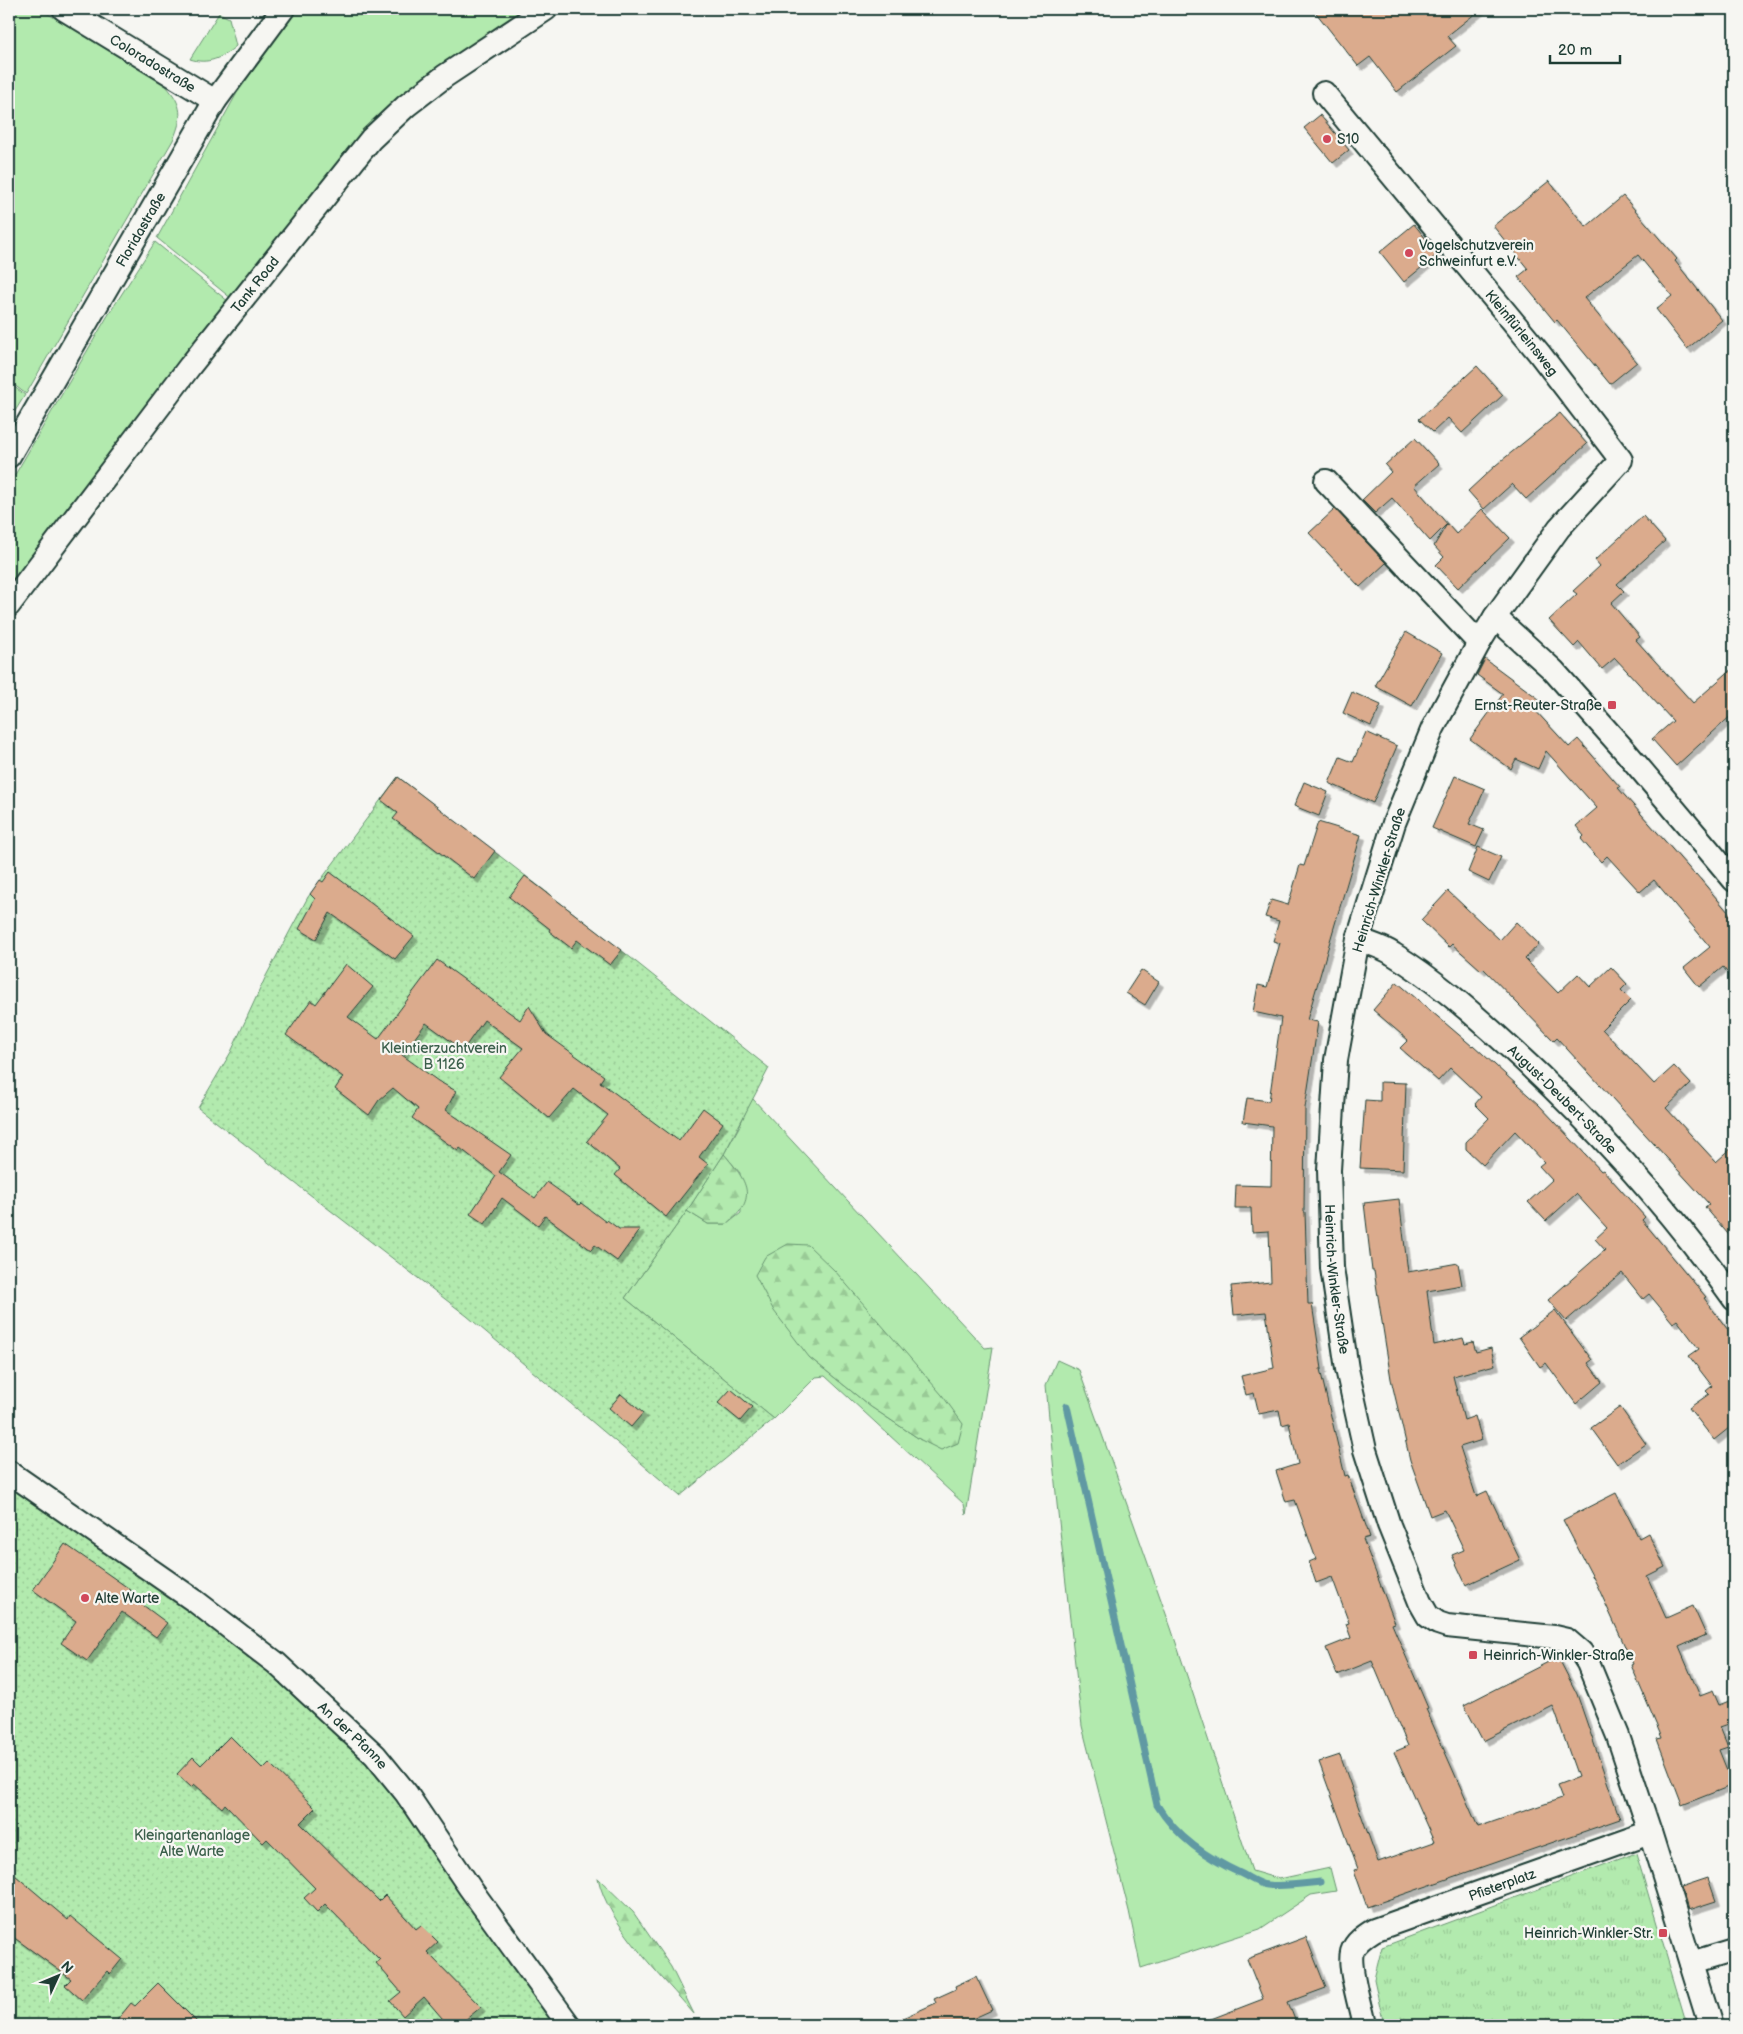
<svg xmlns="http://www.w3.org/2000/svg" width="1743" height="2034" font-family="'Balsamiq Sans',sans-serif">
  <defs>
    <pattern id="forest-firs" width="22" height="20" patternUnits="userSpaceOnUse" patternTransform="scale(1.25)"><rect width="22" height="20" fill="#b2eaae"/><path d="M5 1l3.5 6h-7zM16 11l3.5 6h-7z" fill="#99ca96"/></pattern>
    <pattern id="park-tufts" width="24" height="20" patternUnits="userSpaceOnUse" patternTransform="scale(1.25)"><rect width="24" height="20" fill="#b2eaae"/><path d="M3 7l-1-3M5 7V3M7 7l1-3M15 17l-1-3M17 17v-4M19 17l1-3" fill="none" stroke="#99ca96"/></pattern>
    <pattern id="garden-dots" width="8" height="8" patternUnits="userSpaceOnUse" patternTransform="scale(1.25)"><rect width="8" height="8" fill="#b2eaae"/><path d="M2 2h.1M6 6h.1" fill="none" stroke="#99ca96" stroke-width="1.8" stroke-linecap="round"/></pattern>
    <filter id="shadow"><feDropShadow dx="4.5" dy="4.5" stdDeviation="0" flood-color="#0004"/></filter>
  </defs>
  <rect width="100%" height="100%" fill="#f6f6f2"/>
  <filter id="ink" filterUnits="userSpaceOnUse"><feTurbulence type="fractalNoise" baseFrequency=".02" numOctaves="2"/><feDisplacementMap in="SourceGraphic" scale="10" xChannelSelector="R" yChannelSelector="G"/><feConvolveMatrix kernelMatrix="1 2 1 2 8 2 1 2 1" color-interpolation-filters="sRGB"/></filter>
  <g filter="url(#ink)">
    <path fill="#b2eaae" stroke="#689471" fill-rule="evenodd" d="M9,9H40L166,86C183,105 183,117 173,140L26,394L9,381Z
      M297,9H529L441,66L232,299L157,238L237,93Z
      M219,13L229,18L236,46C222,58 208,65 190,59Z
      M155,242L229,302L9,589V485L107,317Z
      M9,383L25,395L12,416L9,417Z
      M752,1098L985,1348L993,1347L966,1515L964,1504L825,1376L816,1377L774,1419L625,1298L687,1211L708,1224H727L741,1213L740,1173L724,1154L739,1127ZM809,1357L921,1440L871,1407Z
      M1057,1360L1079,1370L1171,1628L1252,1871L1279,1879L1330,1868L1336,1891L1311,1895L1260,1929L1141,1968L1129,1911L1082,1726L1057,1504L1046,1385Z"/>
    <path fill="url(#forest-firs)" stroke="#689471" d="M724,1154C747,1181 759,1198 727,1224H708L687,1211Z
      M788,1244L808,1245L835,1271L942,1395L963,1424L958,1443L941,1450L921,1440L871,1407L809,1357L774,1311L755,1275L765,1257Z
      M598,1878L633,1912L671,1967L694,2014C662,1976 608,1925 598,1878Z"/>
    <path fill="url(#park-tufts)" stroke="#689471" d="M1636,1853L1687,2025H1384L1374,1979L1382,1947Z"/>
    <path fill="url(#garden-dots)" stroke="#689471" d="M398,777L621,950L769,1068L724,1154L687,1211L625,1298L774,1419L680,1496L467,1316L198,1108L231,1052L266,976L308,897Z
      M9,1480L272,1667L376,1768L563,2025H9Z"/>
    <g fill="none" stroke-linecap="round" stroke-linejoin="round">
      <path stroke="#6099a3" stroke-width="7" d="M1067,1406L1157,1805C1177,1838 1207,1858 1242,1874C1250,1878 1258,1884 1267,1885C1284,1887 1302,1884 1320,1882"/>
    </g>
    <path fill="#dbab8d" stroke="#1f3d34" filter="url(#shadow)" d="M1313,9H1481L1447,36L1456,46L1397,92L1370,57L1358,66Z
      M1320,115L1349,150L1333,163L1304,128Z
      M1549,181L1586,227L1623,196L1677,259L1675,261L1722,320L1687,349L1656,309L1672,296L1638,255L1584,298L1637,362L1610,384L1557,320L1555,322L1518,277L1528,269L1493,226Z
      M1414,224L1438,254L1404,282L1380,252Z
      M1477,366L1503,395L1462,433L1448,418L1433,432L1419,419Z
      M1560,413L1587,444L1526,499L1512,484L1484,509L1468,491L1496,465Z
      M1415,438L1439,464L1414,486L1456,534L1482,509L1510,538L1458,588L1436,565L1444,557L1434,546L1447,524L1430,541L1392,498L1375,513L1362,500L1391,472L1385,465Z
      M1335,509L1386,563L1360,587L1309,533Z
      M1643,516L1665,541L1617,584L1624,591L1611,603L1640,637L1636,640L1693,703L1734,667V713L1676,766L1652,739L1673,721L1615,658L1602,669L1579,642L1574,647L1549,620L1577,594L1573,591L1600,566L1595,560Z
      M1406,632L1442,653L1412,706L1375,686Z
      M1485,659L1539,699L1533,708L1569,747L1578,739L1620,787L1618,788L1695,875L1696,874L1734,919V981L1723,967L1699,987L1684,968L1710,947L1654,880L1640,892L1607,856L1601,862L1581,839L1584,836L1576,826L1597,808L1546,751L1538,769L1516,759L1511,769L1470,739L1503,694L1477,675Z
      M1352,692L1381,705L1371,726L1343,713Z
      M1366,732L1397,746L1373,803L1329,783L1340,757L1353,762Z
      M1455,776L1485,789L1469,824L1484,830L1476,847L1432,828Z
      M398,777L495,851L474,879L422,839L393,819L398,813L381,800Z
      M1304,782L1328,792L1319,816L1294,806Z
      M1318,822L1361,835L1307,1020L1318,1022L1305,1108L1304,1212H1305L1308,1304H1312L1322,1369H1320L1345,1476L1348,1475L1370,1537L1363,1539L1395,1623L1392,1624L1428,1708L1426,1709L1478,1827L1562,1798L1557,1785L1578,1777L1553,1706L1483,1741L1464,1705L1558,1657L1577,1694L1620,1819L1367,1907L1354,1870L1358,1869L1319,1762L1340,1755L1378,1862L1434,1842L1394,1752L1408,1746L1372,1661L1337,1675L1326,1648L1351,1638L1346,1624L1349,1623L1332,1577L1316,1583L1309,1562L1316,1559L1295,1500L1286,1502L1276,1471L1298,1464L1289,1423L1282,1425L1279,1410L1259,1414L1254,1393L1246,1395L1241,1376L1274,1368L1266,1312L1234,1315L1231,1286L1271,1282L1269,1231L1252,1232L1251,1208H1235L1236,1185L1271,1186L1272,1126L1243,1122L1247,1098L1269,1101L1281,1018L1253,1012L1258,985L1267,987L1280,943L1273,941L1279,921L1265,917L1271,900L1288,905L1300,865L1304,866Z
      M1478,847L1501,857L1489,882L1468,872Z
      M330,872L414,936L395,959L330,913L316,939L299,929L315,899L310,894L320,880L323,882Z
      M525,876L622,950L610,965L577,940L571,948L549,931L550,929L509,897Z
      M1448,891L1500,940L1516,922L1539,944L1525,959L1558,993L1578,974L1590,987L1611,967L1627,984L1621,990L1631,1000L1602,1029L1654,1084L1674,1066L1691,1084L1666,1108L1716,1162L1734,1146V1241L1705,1207L1709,1204L1557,1038L1554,1041L1483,968L1481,970L1452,944L1449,947L1421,920Z
      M437,960L520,1020L529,1006L546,1034L604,1076L600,1082L679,1141L703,1108L723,1123L699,1157L708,1164L666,1217L615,1175L620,1169L587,1141L608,1115L574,1089L549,1118L499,1077L523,1048L484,1020L463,1050L426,1023L402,1055L438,1081L456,1091L446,1110L511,1155L499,1172L535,1198L547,1182L579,1205L581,1203L606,1222L607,1220L619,1229H640L617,1261L595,1245L591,1250L545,1216L538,1225L502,1198L485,1224L470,1214L496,1176L460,1148L458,1151L412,1118L418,1109L393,1088L379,1100L369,1115L335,1089L343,1077L286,1035L311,1000L316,1004L346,964L373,987L348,1017L378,1039Z
      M1141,970L1159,982L1145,1005L1126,993Z
      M1397,982L1472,1046L1473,1045L1539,1105L1601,1171L1603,1170L1645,1217L1642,1220L1706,1297L1704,1298L1734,1338V1424L1714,1440L1689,1408L1709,1394L1706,1391L1712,1386L1689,1356L1699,1349L1677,1320L1673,1323L1649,1294L1643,1299L1622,1273L1566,1321L1548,1300L1605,1250L1595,1239L1607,1228L1576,1194L1546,1221L1528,1202L1552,1180L1539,1166L1544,1162L1515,1131L1483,1165L1466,1149V1142L1489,1118L1475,1104L1481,1097L1450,1068L1438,1081L1400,1048L1408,1040L1373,1010Z
      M1380,1082L1406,1083L1403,1170L1360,1168L1365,1100L1380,1101Z
      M1399,1199L1408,1272L1458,1263L1462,1285L1427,1291L1434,1345L1463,1338L1465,1344L1473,1342L1476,1352L1491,1348L1495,1365L1453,1376L1464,1420L1475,1416L1482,1440L1460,1447L1476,1496L1487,1491L1520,1560L1466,1585L1452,1555L1464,1550L1445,1510L1430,1516L1410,1460L1391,1379L1374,1271H1372L1364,1203Z
      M1555,1310L1592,1360L1588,1363L1602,1382L1576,1404L1546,1363L1540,1367L1519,1337Z
      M731,1389L752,1407L740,1421L718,1403Z
      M621,1394L643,1413L631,1427L609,1408Z
      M1620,1407L1646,1444L1617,1464L1591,1428Z
      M1616,1493L1639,1538L1648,1533L1665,1567L1647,1576L1666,1618L1693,1606L1706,1635L1679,1647L1700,1696L1713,1691L1719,1705L1734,1699V1722L1720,1727L1728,1747L1719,1750L1733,1785L1682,1805L1657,1739L1662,1738L1631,1665L1633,1664L1597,1585L1563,1520Z
      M65,1544L131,1590L128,1594L167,1623L156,1637L122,1612L87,1661L61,1643L76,1621L33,1590Z
      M230,1736L263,1769L269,1763L315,1808L300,1823L379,1901L385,1895L416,1929L421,1925L438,1942L427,1952L481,2007L459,2025H448L424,1997L403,2016L390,2001L401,1992L376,1963L380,1960L325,1904L317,1912L304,1898L315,1888L267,1839L263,1843L225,1804L222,1808L194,1784L191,1787L177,1774L193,1757L201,1765Z
      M9,1870L68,1920L70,1916L122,1959L110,1974L107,1971L82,2000L65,1985L71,1979L9,1934Z
      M1708,1878L1716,1901L1688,1910L1681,1887Z
      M1306,1937L1326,1988L1288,2002L1297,2025H1198V2024L1263,1999L1247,1959Z
      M976,1976L992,2010L970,2020L972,2025H887L936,2003L934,1999L956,1989L955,1986Z
      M158,1983L200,2025H113L131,2003L135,2006Z"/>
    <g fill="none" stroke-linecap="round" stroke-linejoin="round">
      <g stroke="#1f3d34" stroke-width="26">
        <g id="minor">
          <path id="s1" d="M64,9L215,101"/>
          <path id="s2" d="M1324,93L1539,353L1621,460L1559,528L1495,617L1479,643L1433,728L1394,823L1358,939L1336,1060L1329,1170L1332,1268L1347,1369L1365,1450L1389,1525L1420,1602L1428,1616L1438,1623L1447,1626L1554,1637L1567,1640L1581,1652L1588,1663L1618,1736L1650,1832L1710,2025"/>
          <path id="s3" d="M9,456L215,101L283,9"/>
          <path d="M1326,481L1479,643"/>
          <path id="s4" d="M9,605L190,366L371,139L406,106L445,76L546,9"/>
          <path d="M1495,617L1553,670L1626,752L1734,880"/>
          <path id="s5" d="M1358,939C1370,944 1383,947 1393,954C1434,979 1470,1011 1505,1043C1590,1120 1668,1206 1734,1299"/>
          <path id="s6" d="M9,1472L195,1601L276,1663L375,1755L406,1793L470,1888L569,2025"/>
          <path d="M1691,1963L1734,1950"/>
          <path id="s7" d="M1364,2025C1361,2009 1348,1967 1352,1952C1355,1942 1366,1935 1374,1930L1650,1832"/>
        </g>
      </g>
      <use href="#minor" stroke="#f6f6f2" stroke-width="22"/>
    </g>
  </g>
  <g fill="#d1495b" stroke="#f6f6f2" stroke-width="2">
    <circle cx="1327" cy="139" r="5"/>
    <circle cx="1409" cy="253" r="5"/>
    <rect x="1607" y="700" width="10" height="10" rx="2.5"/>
    <circle cx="85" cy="1598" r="5"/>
    <rect x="1468" y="1650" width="10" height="10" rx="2.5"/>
    <rect x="1658" y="1928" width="10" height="10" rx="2.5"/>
  </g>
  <g text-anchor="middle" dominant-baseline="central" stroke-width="4.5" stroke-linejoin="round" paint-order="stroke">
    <g font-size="14" fill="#1f3d34" stroke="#f6f6f2">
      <text stroke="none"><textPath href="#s1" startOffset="104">Coloradostraße</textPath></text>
      <text stroke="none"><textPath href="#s3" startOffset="262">Floridastraße</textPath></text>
      <text stroke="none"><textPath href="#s4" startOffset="404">Tank Road</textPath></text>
      <text stroke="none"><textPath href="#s2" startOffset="311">Kleinflürleinsweg</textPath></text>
      <text transform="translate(1379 880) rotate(-73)">Heinrich-Winkler-Straße</text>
      <text stroke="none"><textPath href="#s5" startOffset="262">August-Deubert-Straße</textPath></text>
      <text stroke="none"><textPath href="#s2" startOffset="1368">Heinrich-Winkler-Straße</textPath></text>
      <text stroke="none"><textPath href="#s6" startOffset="434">An der Pfanne</textPath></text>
      <text stroke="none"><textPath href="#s7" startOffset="242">Pfisterplatz</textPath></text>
    </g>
    <g font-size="14" fill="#1f3d34" stroke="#f6f6f2" text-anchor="start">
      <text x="1337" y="139">S10</text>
      <text x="1419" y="245">Vogelschutzverein<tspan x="1419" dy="16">Schweinfurt e.V.</tspan></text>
      <text x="1602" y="705" text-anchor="end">Ernst-Reuter-Straße</text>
      <text x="95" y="1598">Alte Warte</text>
      <text x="1483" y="1655">Heinrich-Winkler-Straße</text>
      <text x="1653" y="1933" text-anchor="end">Heinrich-Winkler-Str.</text>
    </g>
    <g font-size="14" fill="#3c604c" stroke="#f6f6f2">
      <text x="444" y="1048">Kleintierzuchtverein<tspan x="444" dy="16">B 1126</tspan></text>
      <text x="192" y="1835">Kleingartenanlage<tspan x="192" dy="16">Alte Warte</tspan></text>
    </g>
  </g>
  <rect width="1743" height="2034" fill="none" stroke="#f6f6f2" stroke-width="30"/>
  <rect x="15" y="15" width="1713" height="2004" fill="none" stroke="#1f3d34" stroke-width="2" filter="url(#ink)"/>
  <g transform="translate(58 1976) rotate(46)" stroke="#f6f6f2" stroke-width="4" paint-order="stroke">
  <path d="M0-4L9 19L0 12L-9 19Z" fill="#1f3d34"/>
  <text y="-8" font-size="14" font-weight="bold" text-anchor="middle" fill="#1f3d34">N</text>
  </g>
  <path d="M1550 55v8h70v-8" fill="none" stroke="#1f3d34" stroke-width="2.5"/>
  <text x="1558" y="55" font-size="15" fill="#1f3d34" stroke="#f6f6f2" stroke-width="4" paint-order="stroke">20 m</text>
</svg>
